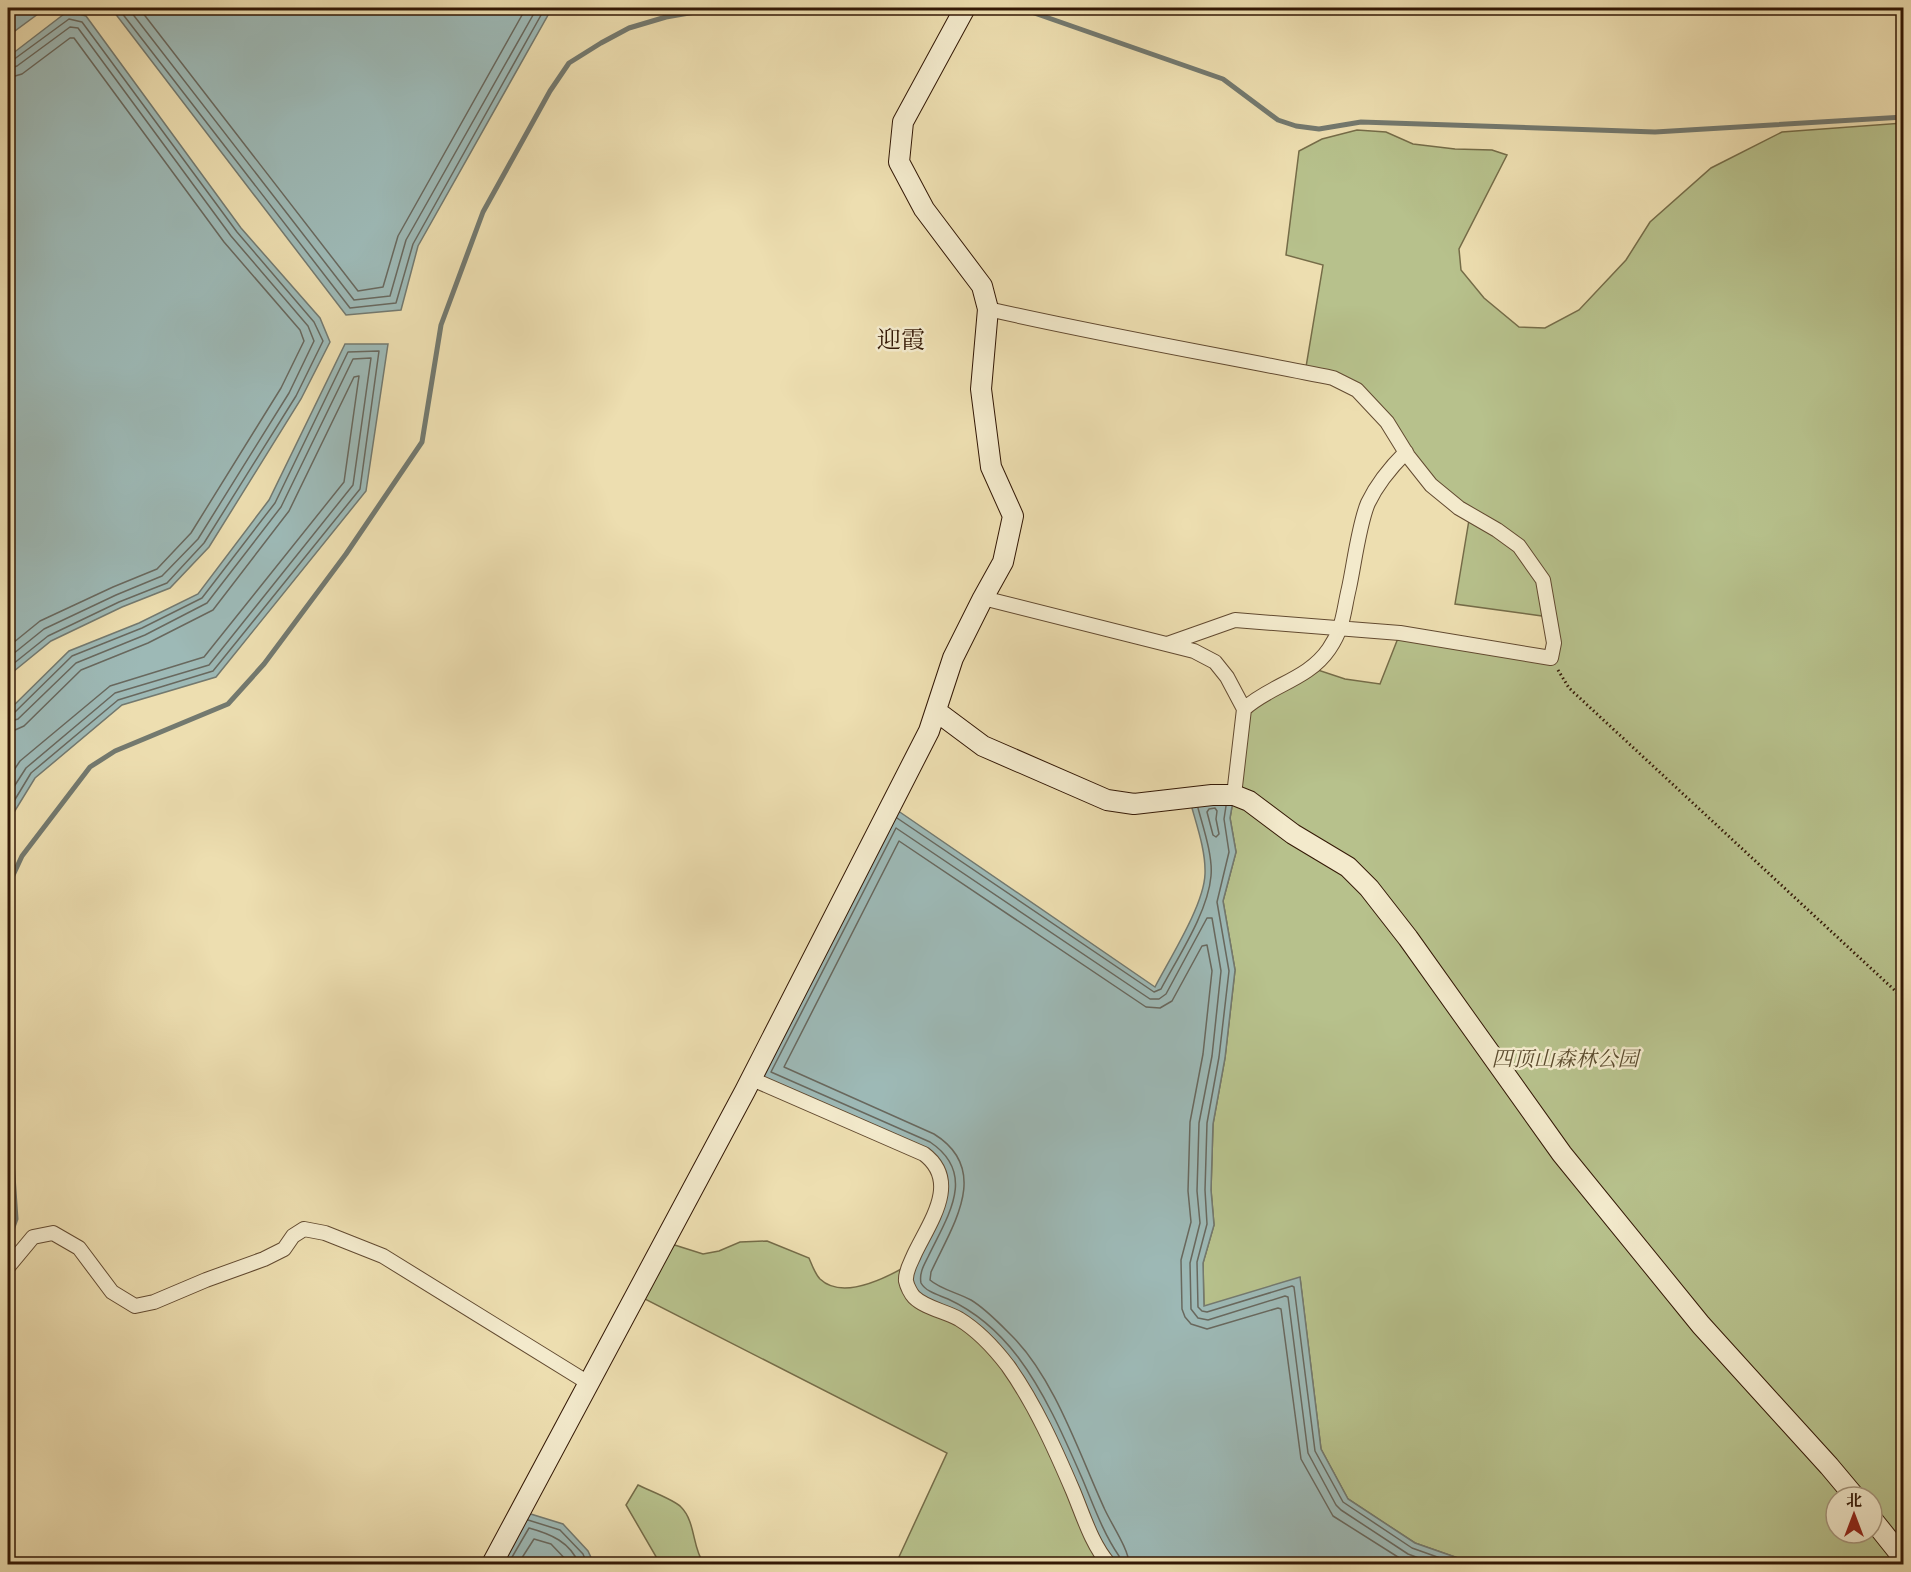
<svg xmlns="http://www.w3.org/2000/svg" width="1911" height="1572" font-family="'Libre Bodoni','Noto Serif SC',serif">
  <rect width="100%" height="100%" fill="#eddeb0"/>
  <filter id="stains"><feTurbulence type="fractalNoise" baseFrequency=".00333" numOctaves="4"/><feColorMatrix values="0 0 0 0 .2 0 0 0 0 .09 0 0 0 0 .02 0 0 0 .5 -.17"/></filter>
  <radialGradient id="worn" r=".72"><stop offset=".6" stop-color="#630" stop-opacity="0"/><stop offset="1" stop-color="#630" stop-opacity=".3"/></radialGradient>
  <path fill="#b7c18c" stroke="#756c48" stroke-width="1.5" fill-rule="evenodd" d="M1903,123V1564H1475L1415,1543L1348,1499L1321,1449L1300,1278L1204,1307L1203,1263L1214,1225L1211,1190L1213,1124L1225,1058L1235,970L1223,901L1236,852L1230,818L1234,795L1244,709L1312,668L1345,679L1380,684L1400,633L1550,658L1549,617L1455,604L1470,514L1459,508L1357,390L1305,373L1323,265L1286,255L1299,151L1322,139L1357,130L1386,132L1413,144L1455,149L1492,150L1507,155L1459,249L1461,270L1484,298L1519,327L1545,328L1579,310L1626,260L1650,222L1711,168L1782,132ZM1836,1497H1872V1533H1836Z
    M767,1241L809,1258C812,1265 815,1274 820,1279C843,1301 888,1277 910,1264L934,1307L998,1353L1109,1564H910L898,1559L947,1453L637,1295L665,1242L703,1254L719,1251L740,1242Z
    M638,1485C648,1490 675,1500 681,1507C696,1522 692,1548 704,1564H656L658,1560L626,1505Z"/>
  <path fill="#9db9b6" stroke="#73796f" stroke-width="1.5" d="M8,8H46L8,36Z
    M111,8H552L418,246L401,310L346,315Z
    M68,11L86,16L241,228L320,318L330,342L301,399L209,547L170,588L122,607L51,641L8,676V57Z
    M345,344H388L366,491L216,677L122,705L35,778L8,822V711L69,651L139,623L198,594L269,500Z
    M1234,795L1230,818L1236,852L1223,901L1235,970L1225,1058L1213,1124L1211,1190L1214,1225L1203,1263L1204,1306L1300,1277L1321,1449L1348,1499L1415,1543L1475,1564H1109L1061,1463L998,1353L934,1307L906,1281L937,1205L932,1160L752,1079L891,806L1155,987C1170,958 1204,905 1205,874C1206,849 1195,821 1189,797Z
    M521,1511L563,1524L588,1551L594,1564H492Z"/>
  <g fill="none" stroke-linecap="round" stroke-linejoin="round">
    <path stroke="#68685e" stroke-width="1.5" d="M118,8L350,308L396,303L413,244L545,8
      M128,8L354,300L390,296L406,240L537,8
      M139,8L358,291L383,287L398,236L526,8
      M8,61L13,60L69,19L82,22L237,232L314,322L323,341L296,396L204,543L167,583L119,602L48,636L8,668
      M8,69L17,66L70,27L78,28L231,236L308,326L314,341L289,393L198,539L162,576L116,595L44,629L8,658
      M8,78L22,74L70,38H74L224,242L300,330L304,341L281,388L191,533L157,569L113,587L40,621L8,647
      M8,714L14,713L72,656L142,628L202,598L275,503L348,352L379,351L360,489L213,671L118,700L31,773L8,811
      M8,722L18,719L76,663L145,635L207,603L281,507L353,359L371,358L353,485L209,665L115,693L26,768L8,796
      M8,731L15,730L24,726L81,670L148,643L213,610L289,511L354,377L359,376L344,482L204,657L110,686L20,761L8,779
      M1226,806L1224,819L1229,852L1217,902L1229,971L1219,1057L1207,1123L1205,1190L1207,1224L1197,1262L1198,1307L1202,1311L1207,1312L1292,1286L1294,1287L1315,1451L1343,1502L1412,1548L1457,1564
      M1215,808L1217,811L1216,819L1219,834L1216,837L1213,835L1207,812L1209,809Z
      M897,818L1154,992L1161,989C1178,957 1208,912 1211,876C1213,856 1203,827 1198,808
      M528,1520L560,1530L583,1554L587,1564
      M508,1564L529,1528C551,1534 570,1542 579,1564
      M518,1564L534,1539L551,1544L570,1564
      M1120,1564L1119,1556C1103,1533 1093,1504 1082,1478C1064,1437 1045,1393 1018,1357C999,1332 976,1312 948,1299C939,1295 926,1292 921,1283C919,1273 924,1265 928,1257C947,1217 978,1174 930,1142L771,1072L896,828L1150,999H1159L1166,994L1207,918H1212L1221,971L1212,1056L1199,1123L1197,1191L1200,1223L1190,1263L1191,1309L1198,1318L1208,1320L1285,1296L1288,1297L1308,1453L1336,1505L1341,1510L1408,1554L1435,1564
      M1129,1564C1129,1550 1112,1525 1105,1510C1080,1456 1055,1379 1012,1336C1000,1324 986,1309 971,1300C958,1293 940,1289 930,1280L931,1272C952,1226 992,1170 934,1134L784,1067L899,841L1146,1007L1160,1008L1172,1001L1202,946L1207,945L1212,971L1203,1054L1190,1122L1188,1191L1191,1222L1181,1260L1182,1309L1185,1317L1191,1324L1207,1329L1278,1308L1281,1309L1301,1459L1333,1516L1409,1564"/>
    <path stroke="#73796f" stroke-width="5" d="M1020,8L1223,79L1278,120L1296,126L1319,129L1361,122L1655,132L1904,117
      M8,886L22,856L90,767L115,751L228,704L264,664L346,554L422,442L441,325L483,212L550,91L569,63L601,43L629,28L666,17L718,8
      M8,1103L16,1219L8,1241"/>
    <g stroke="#624a30" stroke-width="16">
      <path id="street" d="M988,309C1102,335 1218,355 1333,378L1357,390L1387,422L1408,456L1431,485L1459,508L1497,530L1519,546L1543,580L1554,643L1551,658L1400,633L1235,620L1167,644
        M983,598L1194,651L1215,662L1227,677L1244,709
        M1234,795L1244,709C1270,685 1308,680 1329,649C1344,627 1343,613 1349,588C1354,565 1359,524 1368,503C1377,484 1391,467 1406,452
        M752,1079L924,1154C961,1182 929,1223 914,1255C911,1262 905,1272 906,1281C907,1286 911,1294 914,1297C925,1308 945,1311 959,1319C977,1330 995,1349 1008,1366C1035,1404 1055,1449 1073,1491C1083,1515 1092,1545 1109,1564
        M8,1267L33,1237L53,1233L79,1248L112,1292L135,1306L154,1302L206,1280L264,1259L284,1249L293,1236L304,1229L325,1233L383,1256L590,1384"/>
    </g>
    <g stroke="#331805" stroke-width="22">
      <path id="secondary" d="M936,711L983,746L1107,800L1134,804L1212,795H1234L1249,801L1293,834L1348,867L1369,888L1408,938L1562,1154L1701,1325L1829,1466L1855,1497
        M1872,1519L1904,1559
        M492,1564L745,1091L929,731L953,658L983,598L1003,562L1013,516L991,467L981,389L988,309L982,286L924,209L899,162L903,122L965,8"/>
    </g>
    <path stroke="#331805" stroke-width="3" stroke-dasharray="1.5 3" stroke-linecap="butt" d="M1558,670L1569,688L1904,999"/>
    <use href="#street" stroke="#f3eacc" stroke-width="14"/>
    <use href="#secondary" stroke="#f3eacc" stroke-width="20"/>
  </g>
  <g text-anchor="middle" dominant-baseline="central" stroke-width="5" stroke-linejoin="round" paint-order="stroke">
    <g font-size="21" font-style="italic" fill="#5b4b2e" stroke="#f3eacc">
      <text x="1565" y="1060">四顶山森林公园</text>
    </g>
    <g font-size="24" fill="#331805" stroke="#f3eacc">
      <text x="901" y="341">迎霞</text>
    </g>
  </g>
  <rect width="1911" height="1572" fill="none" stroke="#eddeb0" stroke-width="30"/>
  <rect x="9" y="9" width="1893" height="1554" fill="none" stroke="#331805" stroke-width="3"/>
  <rect x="15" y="15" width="1881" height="1542" fill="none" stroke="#331805" stroke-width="1.5"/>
  <g transform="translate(1854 1515)"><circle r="28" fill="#f3eacc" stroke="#a6967c" stroke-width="1.5"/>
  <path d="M0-4.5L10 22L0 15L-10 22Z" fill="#8f2418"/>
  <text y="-9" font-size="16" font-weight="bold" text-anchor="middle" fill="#331805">北</text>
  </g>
  <rect width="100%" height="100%" filter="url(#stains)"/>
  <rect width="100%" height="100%" fill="url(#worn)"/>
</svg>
